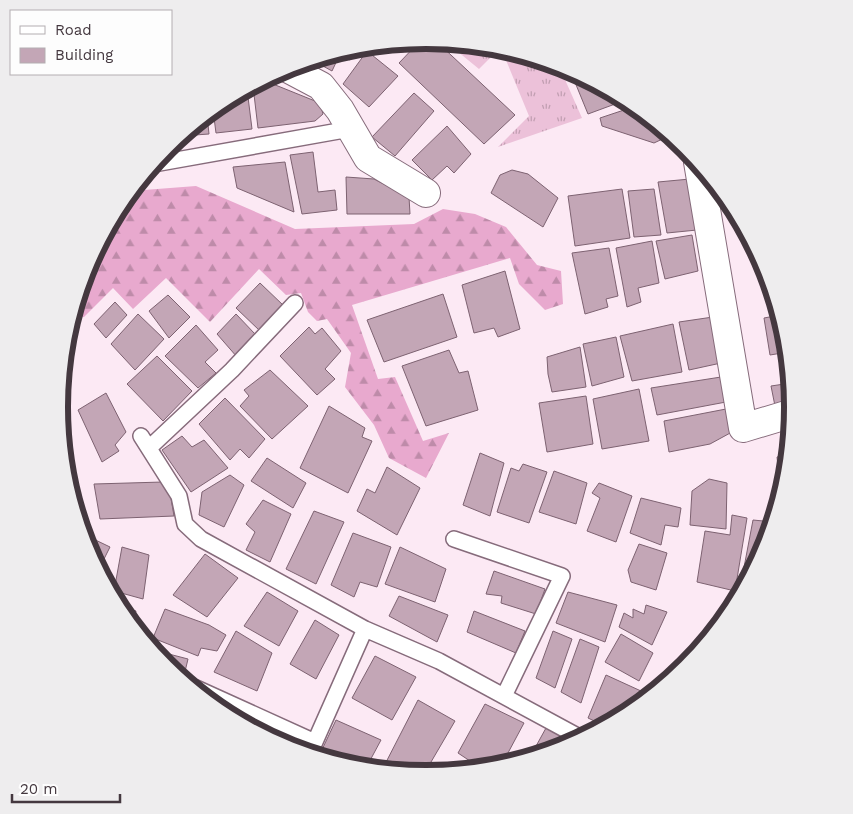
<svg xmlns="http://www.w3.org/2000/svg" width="853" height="814" font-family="'Work Sans',sans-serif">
  <defs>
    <pattern id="grass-tufts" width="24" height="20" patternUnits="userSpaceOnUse" patternTransform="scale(1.25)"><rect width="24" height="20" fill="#ecc1d9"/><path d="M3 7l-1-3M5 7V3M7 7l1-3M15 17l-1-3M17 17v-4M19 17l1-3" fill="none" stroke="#c19eb1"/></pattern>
    <pattern id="forest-firs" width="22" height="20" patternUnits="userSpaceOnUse" patternTransform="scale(1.25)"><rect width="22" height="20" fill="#e8a9ce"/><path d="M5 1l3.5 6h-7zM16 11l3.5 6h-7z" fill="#be8ba9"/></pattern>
  </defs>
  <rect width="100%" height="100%" fill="#fce9f4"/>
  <path fill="url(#grass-tufts)" d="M446,42L498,47L500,48L479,69Z
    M501,48L559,66L582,118L498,147L529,116Z"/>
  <path fill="url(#forest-firs)" d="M196,186L295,229L414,224L443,209L475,214L506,227L537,265L561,271L563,304L545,310L519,284L510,258L352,305L378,379L395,377L423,441L449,433L426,478L389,458L374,425L345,387L351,353L327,319L317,321L308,312L301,293L286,295L259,269L210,322L166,278L133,309L113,288L84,317L72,318L88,266L122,203L131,191Z"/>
  <path fill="#c3a6b6" stroke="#7d6271" d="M427,40L436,41L515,115L484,144L399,63L420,41Z
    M356,47L350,60L340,54L332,71L312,60Z
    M367,51L398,76L369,107L343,84Z
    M570,70L626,100L588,114Z
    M263,80L320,103L323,114L315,121L258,128L253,86Z
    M247,89L252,129L216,133L213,110L223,102Z
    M414,93L434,111L395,156L372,137Z
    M636,106L671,135L654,143L602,126L600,118Z
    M207,115L209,134L181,136Z
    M447,126L471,154L454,173L447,166L432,180L412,160Z
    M313,152L318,192L335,190L337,210L302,214L290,155Z
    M285,162L294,212L237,188L233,167Z
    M512,170L528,174L558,198L543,227L491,193L500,175Z
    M346,177L374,179L409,197L410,214H347Z
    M690,179L697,230L667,233L658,182Z
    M622,189L630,238L575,246L568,196Z
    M654,189L661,235L634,237L628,191Z
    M748,233L761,258L751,260Z
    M692,235L698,271L665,279L656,241Z
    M652,241L659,283L638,288L641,302L627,307L616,248Z
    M609,248L618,296L606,299L608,307L585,314L572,253Z
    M505,271L520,329L498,337L494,328L474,333L462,285Z
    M260,283L284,306L260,331L236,308Z
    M443,294L457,337L384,362L367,320Z
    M168,295L190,317L169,338L149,311Z
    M115,302L127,315L106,338L94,324Z
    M138,314L164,339L135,370L111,344Z
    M236,314L255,334L237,357L217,334Z
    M780,315L786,336L788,352L770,355L764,318Z
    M713,317L721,363L689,370L679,322Z
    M673,324L682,372L632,381L620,336Z
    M196,325L218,350L205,362L216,373L198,388L165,356Z
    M309,327L315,334L322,328L341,351L325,369L335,379L317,395L280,356Z
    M616,337L624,377L592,386L583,344Z
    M580,347L586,387L552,392L548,374L547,357Z
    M449,350L459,373L468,371L478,410L426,426L402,366Z
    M157,356L192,391L163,421L127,384Z
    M270,370L308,406L272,439L240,406L249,396L244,390Z
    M721,377L726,402L657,415L651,388Z
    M791,383L793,402L775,406L771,386Z
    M639,389L649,441L602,449L593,399Z
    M106,393L126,432L115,445L119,451L102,462L78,410Z
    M586,396L593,444L547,452L539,403Z
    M225,398L265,439L249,458L240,449L230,460L199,424Z
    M329,406L365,428L362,437L372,441L348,493L300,468Z
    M726,409L732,432L710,444L669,452L664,421Z
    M182,436L192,447L204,440L228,468L191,492L162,450Z
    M63,445H71L72,477L67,481Z
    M480,453L504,463L490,516L463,505Z
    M789,454L786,479L781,496L777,457Z
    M267,458L306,483L293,508L251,481Z
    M523,464L547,472L529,523L497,512L511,468L519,471Z
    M387,467L420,488L397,535L357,511L367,489L375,493Z
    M554,471L587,483L576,524L539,512Z
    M230,475L244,485L224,527L199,515L202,492Z
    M709,479L727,483L726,529L690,525L692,491Z
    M163,482L170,492L174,516L100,519L94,484Z
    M599,483L632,496L616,542L587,531L600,498L592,493Z
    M641,498L681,508L678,527L665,525L661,545L630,533Z
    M263,500L291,514L270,562L246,550L255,532L246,524Z
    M314,511L344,522L316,584L286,569Z
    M732,515L747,518L735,591L697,582L705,531L730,535Z
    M753,520L773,522L765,548L748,580L742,578Z
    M353,533L391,547L377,587L360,582L354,597L331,585Z
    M83,534L110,547L99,569L87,547Z
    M639,544L667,553L656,590L631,582L628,570Z
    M122,547L149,555L143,599L114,591Z
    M400,547L446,569L435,602L385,584Z
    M205,554L238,578L207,617L173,595Z
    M494,571L545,589L536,614L501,603L502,596L486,594Z
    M267,592L298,611L279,646L244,626Z
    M568,592L617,605L605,642L556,623Z
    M399,596L448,615L437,642L389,616Z
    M118,605L136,611L133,625L121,611Z
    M646,605L667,612L652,645L619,627L624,613L633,618V609L644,614Z
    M165,609L209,625L226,635L217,651L201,648L198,656L153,638Z
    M474,611L525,631L516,653L467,632Z
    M315,620L339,635L316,679L290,664Z
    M236,631L272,653L257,691L214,672Z
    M553,631L572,639L555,688L536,678Z
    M621,634L653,653L639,681L605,662Z
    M580,639L599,647L581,703L561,692Z
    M165,653L188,659L183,680L167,666L161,660Z
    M375,656L416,677L392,720L352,698Z
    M606,675L641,691L638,706L630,712L605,726L588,718Z
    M418,700L455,721L424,774L382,770Z
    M485,704L524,723L501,766L482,769L458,753Z
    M336,720L381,740L366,768L355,767L319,756Z
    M546,728L573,743L567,746L530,757Z
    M266,735L294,744L293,748L286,746Z"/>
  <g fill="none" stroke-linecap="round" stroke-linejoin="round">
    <g stroke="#866b7b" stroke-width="18">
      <path id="service" d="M154,164L350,129
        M141,436L179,496L185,524L201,539L365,629L439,661L581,738
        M149,448L232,370L295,303
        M454,539L562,576L504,696
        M195,689L196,688L315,742
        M310,753L365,629"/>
    </g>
    <g stroke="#866b7b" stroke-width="30">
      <path id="minor" d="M287,68L321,86L340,110L368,158L426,193
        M698,162L743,428L793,413"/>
    </g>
    <use href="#service" stroke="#fff" stroke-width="15"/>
    <use href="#minor" stroke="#fff" stroke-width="28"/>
  </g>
  <path d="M0 0H853V814H0ZM68 407a358 358 0 1 1 716 0a358 358 0 1 1-716 0Z" fill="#eeedee" fill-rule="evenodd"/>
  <path fill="none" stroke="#44383f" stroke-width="6" d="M68 407a358 358 0 1 1 716 0a358 358 0 1 1-716 0Z"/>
  <rect x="10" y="10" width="162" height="65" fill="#fdfdfd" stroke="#b3aeb1"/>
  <rect x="20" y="26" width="25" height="8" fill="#ffffff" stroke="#b3aeb1"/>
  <text x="55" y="35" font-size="15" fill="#44383f">Road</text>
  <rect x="20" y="48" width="25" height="15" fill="#c3a6b6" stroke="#b3aeb1"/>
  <text x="55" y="60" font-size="15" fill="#44383f">Building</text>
  <path d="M12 794v8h108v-8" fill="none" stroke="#44383f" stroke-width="2.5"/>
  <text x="20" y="794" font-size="15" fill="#44383f" stroke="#fdfdfd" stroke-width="4" paint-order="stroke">20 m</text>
</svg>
